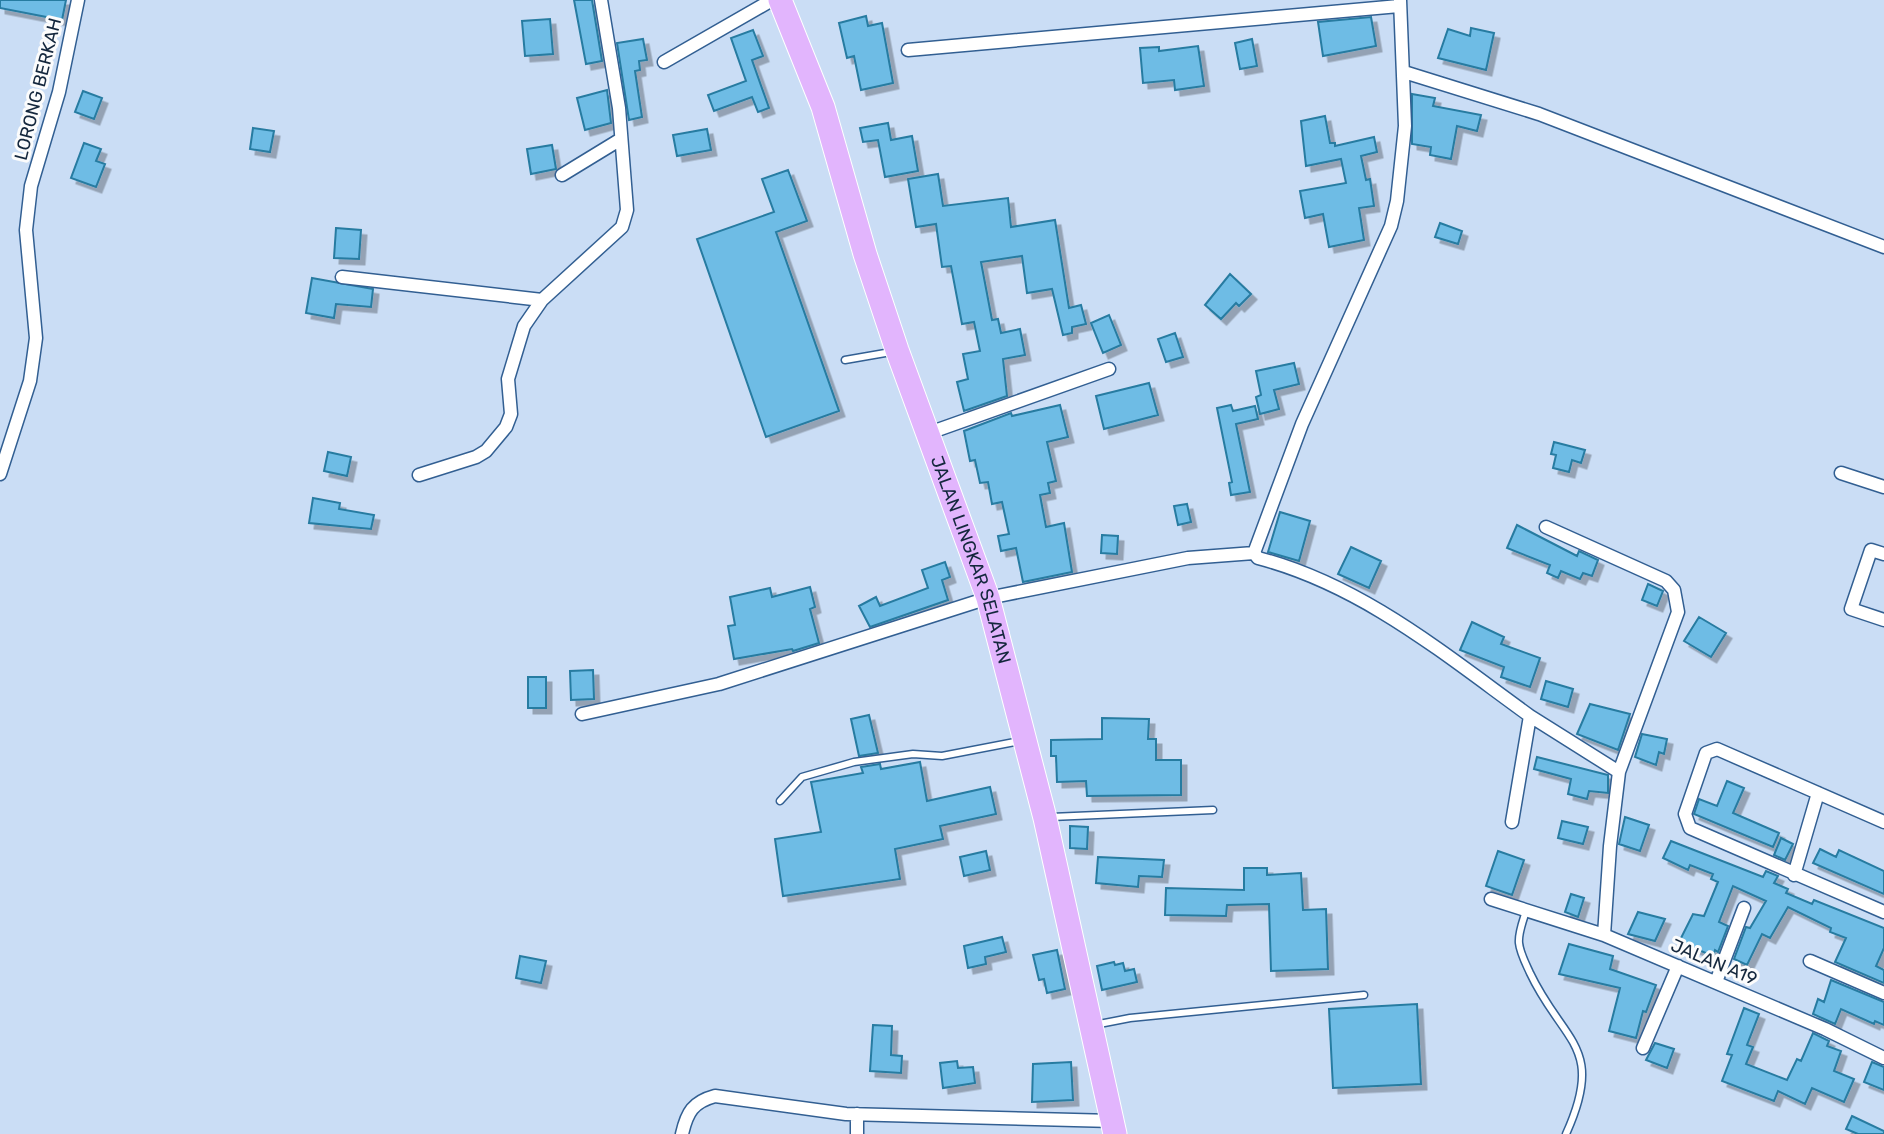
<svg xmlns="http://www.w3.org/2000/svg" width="1884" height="1134" font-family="Rubik,sans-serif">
  <defs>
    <filter id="shadow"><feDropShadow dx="5.5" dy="5.5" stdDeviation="0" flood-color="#0004"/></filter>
  </defs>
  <rect width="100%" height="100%" fill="#caddf5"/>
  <path fill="#6ebce5" stroke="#287ba1" stroke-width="2" filter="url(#shadow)" d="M0,0H66L62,20L0,8Z
    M574,0H592L602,61L586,64Z
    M866,16L868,26L882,23L893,83L861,90L854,56L847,58L839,23Z
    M1371,17L1376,46L1323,56L1318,22Z
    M550,19L553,54L525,56L522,21Z
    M1471,28L1494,33L1486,70L1438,58L1448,29L1470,36Z
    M753,30L763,56L752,60L769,108L758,112L752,97L714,111L708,95L746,81L731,38Z
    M643,39L647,60L639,61L640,70L635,71L642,117L629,120L617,43Z
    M1252,39L1257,66L1240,69L1235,43Z
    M1198,46L1204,86L1175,90L1174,80L1143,83L1140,48L1159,47V51Z
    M607,90L611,123L585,130L577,98Z
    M83,91L102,98L94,119L75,112Z
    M1412,94L1435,98L1433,106L1481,115L1477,131L1457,126L1451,159L1430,155L1431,147L1412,144Z
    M1325,116L1330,143H1335V146L1374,137L1377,152L1361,156L1366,180L1370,179L1374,206L1359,208L1364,240L1329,247L1323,214L1305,218L1300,191L1346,183L1341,159L1306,166L1301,121Z
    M888,123L891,140L912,136L918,171L885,177L878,140L863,142L860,128Z
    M253,128L274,131L270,152L250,149Z
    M707,129L711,150L677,156L673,135Z
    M84,143L101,149L96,161L105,164L96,187L71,178Z
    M552,145L556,169L531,174L527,149Z
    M788,170L807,221L776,232L839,411L766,437L697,239L774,212L762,179Z
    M938,174L943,206L1008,198L1011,227L1055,220L1069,308L1081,305L1086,324L1072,327V333L1063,335L1052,289L1027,293L1022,256L981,262L992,320L998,319L1001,333L1020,329L1025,355L1003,359L1007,396L964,411L957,382L968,379L963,354L980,351L974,322L962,324L951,266L942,267L936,224L916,227L908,179Z
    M1440,223L1462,231L1458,244L1435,237Z
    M336,228L361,230L359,259L334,258Z
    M1230,274L1251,294L1239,306L1236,303L1221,319L1205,305Z
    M312,278L373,289L371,307L336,304L334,318L306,313Z
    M1109,315L1121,345L1103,353L1091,323Z
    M1175,333L1183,357L1166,362L1158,339Z
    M1294,363L1299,384L1274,390L1279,409L1260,414L1256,397L1261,395L1256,371Z
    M1149,383L1158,415L1104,429L1096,396Z
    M1060,405L1068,437L1047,442L1056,481L1048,483L1050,493L1040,495L1046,527L1064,523L1072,572L1023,582L1016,548L1001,551L998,536L1009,534L1002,502L992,504L988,482L980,483L975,460L970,461L964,431L1011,413L1012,416Z
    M1231,405L1233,411L1255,406L1258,419L1236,424L1250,492L1231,495L1229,483L1232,482L1217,408Z
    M1554,442L1585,450L1581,463L1572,460L1569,472L1553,468L1556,455L1551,454Z
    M328,452L351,457L347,476L324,471Z
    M313,498L340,503L339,509L374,515L371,529L309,523Z
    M1187,504L1191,522L1178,525L1174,506Z
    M1280,512L1310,521L1299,561L1268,552Z
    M1517,525L1577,556L1579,551L1598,560L1592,576L1583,573L1580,579L1561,571L1558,578L1547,573L1550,565L1507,548Z
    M1102,535L1118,536L1117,554L1101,553Z
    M1351,547L1381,561L1369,588L1338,574Z
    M945,562L950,577L942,580L948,600L870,627L859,606L876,597L880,606L928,588L922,570Z
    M1648,584L1663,591L1657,606L1642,600Z
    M810,587L815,607L810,609L819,643L793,651L792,649L734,659L728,626L735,625L730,597L770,588L772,597Z
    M1699,617L1726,633L1711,657L1684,641Z
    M1472,622L1504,637L1501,644L1540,658L1530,687L1501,677L1504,667L1460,650Z
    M593,670L594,699L571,700L570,671Z
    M528,677H546V708H528Z
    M1546,681L1573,689L1568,707L1541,699Z
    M1590,704L1630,714L1618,750L1577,734Z
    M869,715L878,753L859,756L851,719Z
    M1102,718L1149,719L1148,739H1156V760H1181V795L1087,796L1086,781L1057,782L1056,756H1051V740L1102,739Z
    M1642,734L1667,739L1664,754L1659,752L1656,765L1635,757Z
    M1537,757L1608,775V793L1589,791L1587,799L1568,794L1571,779L1534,769Z
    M920,762L927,801L990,787L996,814L940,826L943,839L895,849L900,879L783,896L775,839L821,832L811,782L863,773L861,767L880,764L881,769Z
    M1727,781L1744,788L1733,813L1779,833L1773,847L1694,814L1699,799L1717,806Z
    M1625,817L1649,825L1640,851L1619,844Z
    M1562,821L1588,827L1583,844L1558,838Z
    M1070,826L1088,827L1087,849L1070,848Z
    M1781,838L1793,844L1785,860L1774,855Z
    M1671,841L1763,877L1766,871L1778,876L1774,883L1788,889L1786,893L1812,904L1814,900L1884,928V948L1876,966L1884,970V983L1835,962L1846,938L1830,932L1831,928L1788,907L1770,938L1762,934L1747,965L1734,959L1746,927L1750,928L1766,901L1733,886L1719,922L1728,926L1718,952L1715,950L1713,956L1679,942L1693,914L1704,916L1718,882L1711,879L1713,874L1690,865L1688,870L1663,858Z
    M1820,849L1836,857L1839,850L1884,871V894L1813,863Z
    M986,851L990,870L964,876L960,857Z
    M1498,851L1524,860L1512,895L1486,886Z
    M1098,857L1164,860L1162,877L1139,876L1138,887L1096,883Z
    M1244,868H1267V875L1301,873L1303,910L1326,909L1328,969L1271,971L1269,904L1227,905L1226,916L1165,915L1166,888L1244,890Z
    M1571,894L1584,898L1578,917L1565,912Z
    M1638,912L1665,919L1655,941L1628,934Z
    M1002,937L1006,952L985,957L986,964L968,968L964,946Z
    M1569,944L1613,956L1610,969L1656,985L1646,1012L1643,1011L1636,1038L1609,1031L1620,988L1559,974Z
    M1057,950L1065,989L1047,993L1044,979L1039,980L1033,955Z
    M520,956L546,961L541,983L516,978Z
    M1114,962L1115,965L1123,963L1125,971L1134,969L1137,982L1102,990L1097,966Z
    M1831,980L1884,1002V1025L1875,1021L1874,1024L1841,1009L1835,1024L1813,1014L1818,999L1824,1002Z
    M1417,1004L1421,1084L1333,1088L1329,1009Z
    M1744,1008L1759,1014L1747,1045L1753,1047L1746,1064L1787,1080L1797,1059L1801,1061L1813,1033L1829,1041L1827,1046L1841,1051L1834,1071L1854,1079L1844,1102L1812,1088L1805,1104L1778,1091L1774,1101L1722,1081L1732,1055L1727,1054Z
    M873,1025L892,1026L891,1055L902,1056L901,1073L870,1071Z
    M1655,1043L1674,1049L1667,1068L1646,1060Z
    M957,1061L958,1068L973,1067L975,1083L943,1088L940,1063Z
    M1071,1062L1073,1100L1032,1102L1033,1064Z
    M1872,1062L1884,1067V1090L1864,1082Z
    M1852,1116L1884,1131V1134H1858L1846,1129Z"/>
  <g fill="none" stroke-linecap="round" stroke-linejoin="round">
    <g stroke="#325f92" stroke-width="9">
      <path id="lane" d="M845,360L891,352
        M780,801L802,777L854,762L913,754L942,756L1020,741
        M1051,817L1213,810
        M1526,911C1523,921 1518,933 1519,943C1520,953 1526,964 1530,973C1563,1043 1606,1046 1566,1134
        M1094,1025L1130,1018L1364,995"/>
    </g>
    <g stroke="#325f92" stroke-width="15">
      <path id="street" d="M908,50L1399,6
        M664,62L772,0
        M1404,72L1539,114L1884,247
        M562,175L621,139
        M342,277L542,300
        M929,433L1109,369
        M1841,473L1884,487
        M0,474L30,381L36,338L26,230L31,186L59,92L78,0
        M419,475L476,457L486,451L506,427L511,414L508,379L524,326L542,300L622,227L627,210L619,108L601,0
        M1546,527L1666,581L1674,590L1678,612L1619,772L1610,846L1604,935
        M1254,553L1302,424L1391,226L1397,201L1405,126L1400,0
        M1884,554L1871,550L1851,609L1884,620
        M582,714L719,684L988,598L1188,558L1254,553L1258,558C1362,585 1444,654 1530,716L1512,822
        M1530,716L1619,772
        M1884,822L1717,749L1706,753L1685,814L1690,828L1884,912
        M1794,875L1818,793
        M1491,899L1604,935L1825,1029L1884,1058
        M1810,961L1884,993
        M1716,982L1744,908
        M1643,1048L1678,966
        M682,1134C687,1112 693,1102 715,1096L846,1114L1113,1121
        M857,1134V1114"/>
    </g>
    <g stroke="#fff" stroke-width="25">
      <g id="highway">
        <path id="s1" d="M780,0L823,107L865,254L897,350L988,598L1045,818L1115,1134"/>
      </g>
    </g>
    <use href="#lane" stroke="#fff" stroke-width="6"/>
    <use href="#street" stroke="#fff" stroke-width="12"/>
    <use href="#highway" stroke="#e2b5fd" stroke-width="23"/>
  </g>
  <g text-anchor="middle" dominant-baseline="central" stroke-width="6" stroke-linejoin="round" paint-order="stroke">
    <g font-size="18" fill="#14273d" stroke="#fcfcfc">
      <text transform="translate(38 89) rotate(-76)">LORONG BERKAH</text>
      <text stroke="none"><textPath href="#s1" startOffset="592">JALAN LINGKAR SELATAN</textPath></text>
      <text transform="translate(1714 962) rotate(23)">JALAN A19</text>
    </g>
  </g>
</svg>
